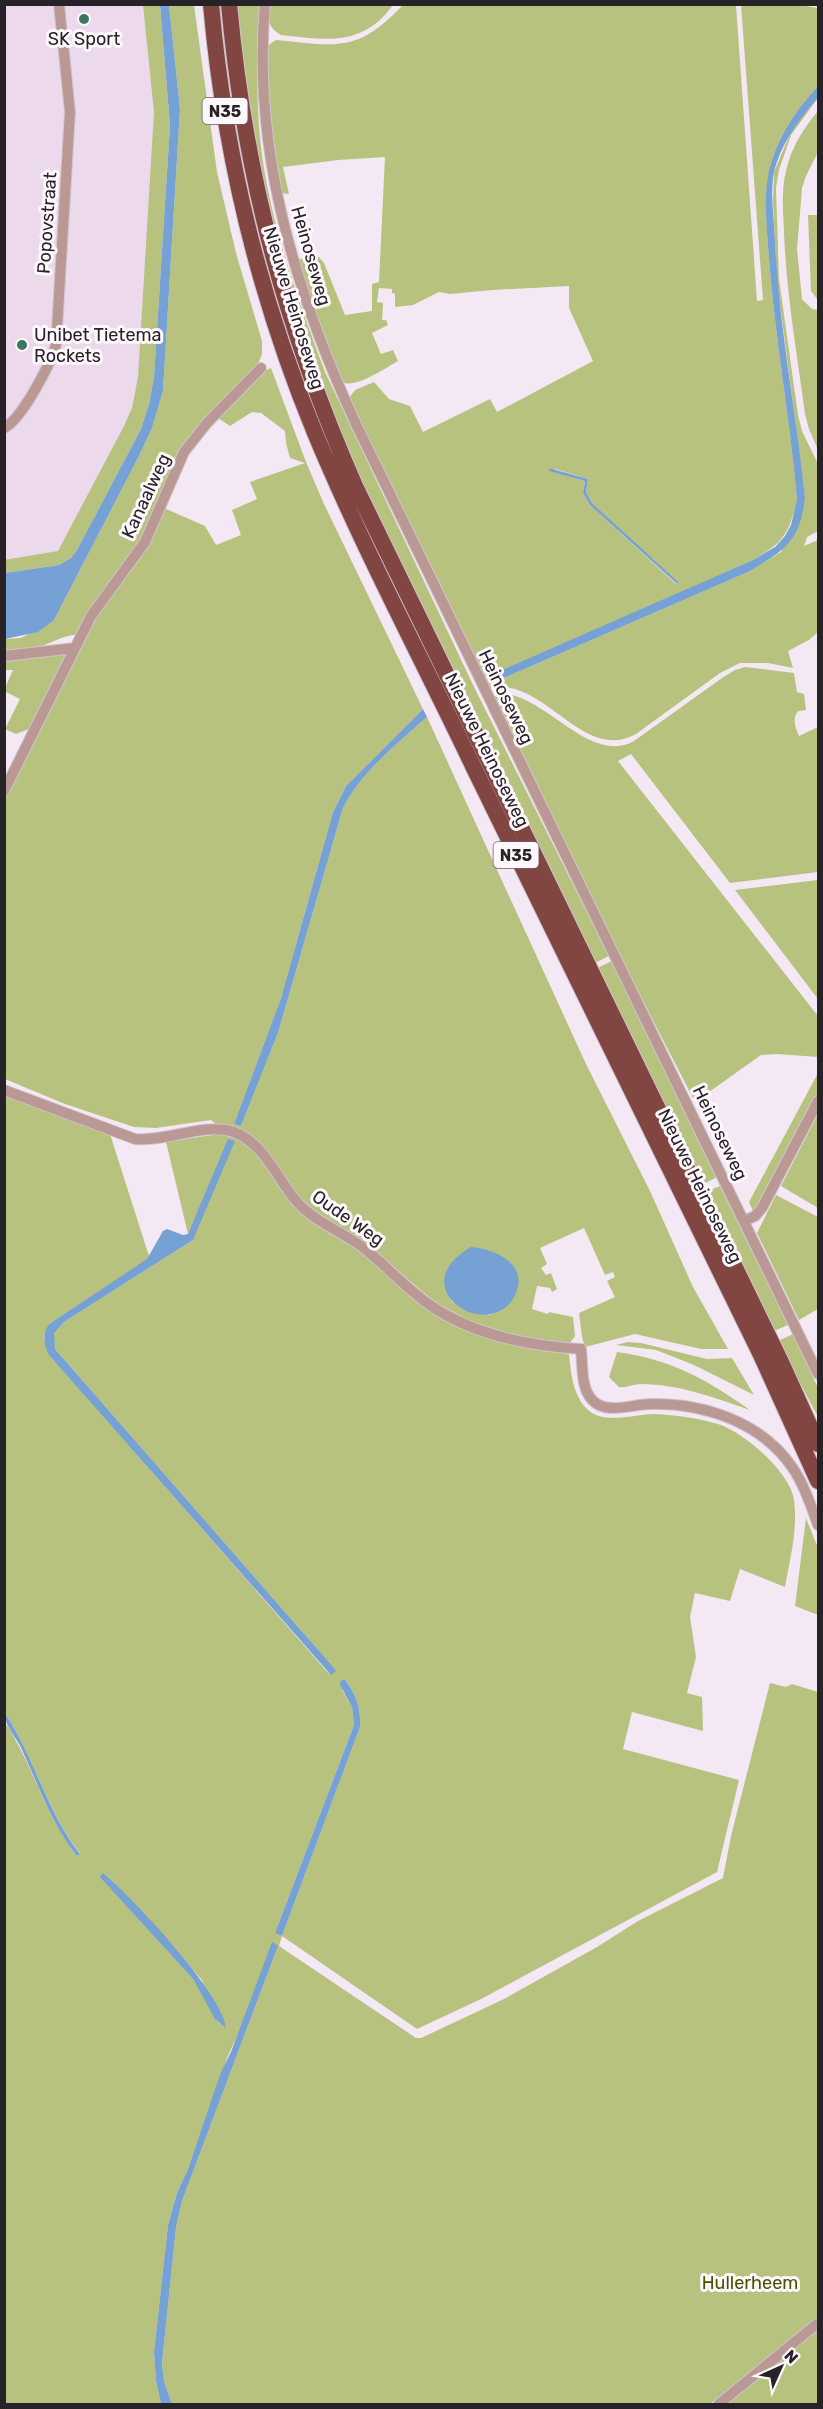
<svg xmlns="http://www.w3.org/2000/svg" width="823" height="2409" font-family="Rubik,sans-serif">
  <rect width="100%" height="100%" fill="#f5e8f5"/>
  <path fill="#ecd9ec" d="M4,5H149L159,155L140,399L62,557L4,564Z"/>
  <path fill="#b7c27f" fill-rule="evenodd" d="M143,5H160L170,125L154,377L149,404L141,429L77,550L71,558L59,565L5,573L4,560L58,551L124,426L132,408L138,377L154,112Z
    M169,5H194L217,172L236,253L262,341V354L257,367L207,419L151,524L79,634C60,636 51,644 33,649C24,652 14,652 5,653V639L21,638L54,620L139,456L152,428L163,391L180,109Z
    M234,5H260C257,49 256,94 260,138C268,218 297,297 325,372L474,687L609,956L593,964L456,686L329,410L266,210Z
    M269,5H393C363,47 326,40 281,35C267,27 268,19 269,5Z
    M403,5H736L757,301L763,300L741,5H799L818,8V86C797,109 780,133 771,163C763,193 767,228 769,259C775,339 790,419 797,499C789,534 784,542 753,560L578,638L495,682L748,572L781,552L805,497L777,280L773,204L774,172L790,134L798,121L818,98L791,135L779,170L776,188L779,279L798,415L802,431L818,464V531L807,537L804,546L818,540V632L809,640L788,651L793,668L768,663H740L720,673L636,734C583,764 544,676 490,688L349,398L355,390L374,382L389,399L410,406L423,432L490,399L497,412L593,361L569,308V286L492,290L450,294L439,292L413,305L395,307V294L392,293V289L379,288L377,302L383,303L382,320H386L388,325L372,333L381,354L393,350L398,361C384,369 355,389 341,382L321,333L298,260L308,256L319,257L324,263L345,315L372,311V284L379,282L385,157L338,160L283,167L289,194L279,193L271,144L266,50L270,44L276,40C339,46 357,53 403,5ZM555,469L588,479L586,492L592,503L678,583L676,584L590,505L583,493L585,481L550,471Z
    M818,111V152L806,176L802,188L797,249L802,299L812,309L818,310V450L809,429L805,414C797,353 786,292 784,231C783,211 781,191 786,171C791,148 803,129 818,111Z
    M808,215H818V300L811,291Z
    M271,368L306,462L324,504L423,709L346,786L333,812L281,998L234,1124L241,1126L278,1033L343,808C362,771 397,744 427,717L586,1064L650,1191L693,1287L728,1349H701L635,1334L585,1347L582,1337L579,1313L615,1297L607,1281L615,1277L613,1272L605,1275L584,1228L540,1248L547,1264L541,1268L546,1275L551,1273L557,1289L552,1292L550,1288L537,1286L532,1309L548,1314L549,1312L573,1317L575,1336L570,1343C520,1341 470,1327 429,1297C406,1279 386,1258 363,1241C343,1227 320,1217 302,1200C289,1186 281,1164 266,1153C249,1141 228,1135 211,1120L156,1128L134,1127L65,1104L5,1079L4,797L86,629L164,508L205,526L216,545L241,535L232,510L257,499L250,482L305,463L290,458L286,443L285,431L261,413L252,412L230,426L218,418L262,372ZM444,1285L503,1310L489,1315L452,1302Z
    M65,654L67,655L34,727L16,734L5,729L20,699L6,692L5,688L13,670H5L4,660Z
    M745,667L794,673L797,692L804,694L806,710L798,711C792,719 795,727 799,736L818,727V872L730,883L631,754L618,761L818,1016V1057L777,1054L761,1055L709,1092L693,1098L630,976L493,698L499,693C546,694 590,766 634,741L722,678L735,670Z
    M818,880V999L735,890Z
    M612,961L717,1177L702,1185L595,969Z
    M818,1073V1096L754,1213L749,1202Z
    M5,1092L110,1134L149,1256L148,1259L49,1324L44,1337L49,1354L330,1675L303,1633L55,1349L53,1333L64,1322L193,1240L191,1227L188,1234L166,1142L219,1134L233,1135L247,1144L262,1159L295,1204L356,1246L423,1302L510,1343L537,1350L569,1354C571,1375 574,1405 596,1415C612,1422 638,1414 655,1414C676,1415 698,1418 718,1424C744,1432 791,1473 794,1500C798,1529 790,1559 785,1587L740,1569L730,1601L695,1593L690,1617L696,1657L687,1693L702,1697L703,1731L632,1712L623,1749L739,1780L717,1872L481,1999L417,2029L282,1936L279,1946L416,2038H421L504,1999L597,1947L638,1921L723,1878L731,1836L770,1683L786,1687L792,1684L818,1692V2317L710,2404H172L164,2381L162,2363L176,2228L182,2201L278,1946L227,2058L188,2169L177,2193L168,2225L154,2352L156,2381L161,2404H5L4,1721C33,1764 45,1816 77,1856L80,1853C47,1812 34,1757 5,1713ZM344,1679C356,1692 361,1709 360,1727L282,1936L275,1933L354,1725L352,1707L342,1690ZM112,1881L202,1980L220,2025L193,1979L111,1888Z
    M818,1114V1208L781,1186Z
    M720,1186L788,1325L774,1331L705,1192Z
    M776,1195L818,1217V1309L799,1320L757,1233Z
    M793,1334L818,1388V1417L778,1341Z
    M628,1342L641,1343L707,1359L732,1358L754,1395L694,1365L656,1350L616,1345Z
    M617,1352C670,1359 706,1379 750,1410C716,1398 678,1384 641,1384C633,1384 627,1388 619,1387L609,1377Z
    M806,1518L818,1548V1615L795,1606Z
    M818,2328V2404H725Z"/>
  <path fill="#76a1d4" d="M160,5H169L180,109L163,391L152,428L139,456L54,620L38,632L5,639V573L59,565L71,558L77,550L141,429L149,404L154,377L170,125Z
    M818,86V98C799,119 781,144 774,172C770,194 774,219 775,241C779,327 796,411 805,497C800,542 785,550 748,572L495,682L491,675L753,560L775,547L785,536L791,525L797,499C790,419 775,339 769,259C767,228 762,193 771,163C780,133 797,109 818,86Z
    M549,468L588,479L586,492L592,503L678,582L677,584L590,505L583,493L585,481L549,471Z
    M423,709L427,717C397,744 362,771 343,808L278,1033L241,1126L234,1124L281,998L333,812L346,786Z
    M228,1139L235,1141L193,1240L64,1322L54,1333L55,1349L333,1667L336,1671L331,1675L49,1355C44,1345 42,1334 49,1324L147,1259L163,1231L167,1229L183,1235L188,1234Z
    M471,1247C497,1249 529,1265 515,1295C492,1345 399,1289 471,1247Z
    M344,1679C356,1693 361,1708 360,1727L282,1936L275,1933L354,1725L352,1707L340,1685V1682Z
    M5,1713C34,1757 47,1812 80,1854L77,1856C52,1825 39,1786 22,1750C17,1737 4,1727 5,1713Z
    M103,1873C131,1896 223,1994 226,2028L215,2019L193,1979L100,1877Z
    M272,1942L278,1946L182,2201L176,2228L162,2363L164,2381L172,2404H161L156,2381L154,2352L168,2225L177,2193L188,2169L221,2072L231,2052Z"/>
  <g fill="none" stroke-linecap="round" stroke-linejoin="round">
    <g stroke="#d0c4d0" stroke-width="12">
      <path id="minor" d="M265,4C252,150 295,291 355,422L818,1374
        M4,428C22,419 50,365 56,345L70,112L59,4
        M4,656L75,648
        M4,791L91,616L145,542L184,452L207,423L261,368
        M4,1090L135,1139C166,1142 206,1122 234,1132C265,1144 277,1179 297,1202C314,1221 340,1231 361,1246C385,1264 405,1288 430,1305C473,1335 530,1346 581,1349C583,1368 580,1393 597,1404C612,1413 635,1404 651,1404C704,1403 761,1422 792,1467C804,1484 811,1506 818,1525
        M744,1221L755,1216L762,1208L818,1101
        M719,2404L818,2323"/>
    </g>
    <g stroke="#d0c4d0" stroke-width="18">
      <path id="trunk" d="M211,4C224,151 259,297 315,433C362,546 420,655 473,766C568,962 665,1158 761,1355L818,1481
        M229,4C245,178 285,326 355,486L781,1362L818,1444"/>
    </g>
    <use href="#minor" stroke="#ba9995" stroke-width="10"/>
    <use href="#trunk" stroke="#824642" stroke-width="16"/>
  </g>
  <g fill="#3a7763" stroke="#fef8fd" stroke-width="2">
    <circle cx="84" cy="19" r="6"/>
    <circle cx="22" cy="345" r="6"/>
  </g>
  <g text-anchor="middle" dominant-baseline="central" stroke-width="6" stroke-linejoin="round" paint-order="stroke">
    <g fill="#fef8fd" stroke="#686267" stroke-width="1.5">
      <rect x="202.5" y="98" width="45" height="26" rx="4.5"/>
      <rect x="493.5" y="842" width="45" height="26" rx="4.5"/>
    </g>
    <g font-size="16" font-weight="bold" fill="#272227">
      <text x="225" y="111">N35</text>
      <text x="516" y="855">N35</text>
    </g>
    <g font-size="18" fill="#272227" stroke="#fef8fd">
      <text x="84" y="39">SK Sport</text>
      <text x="34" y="335" text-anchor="start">Unibet Tietema<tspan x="34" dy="21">Rockets</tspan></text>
    </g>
    <g font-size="18" fill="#272227" stroke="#fef8fd">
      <text transform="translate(47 223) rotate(-86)">Popovstraat</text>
      <text transform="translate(311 256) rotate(74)">Heinoseweg</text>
      <text transform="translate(294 308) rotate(73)">Nieuwe Heinoseweg</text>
      <text transform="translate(146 496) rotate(-65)">Kanaalweg</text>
      <text transform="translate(506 697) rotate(64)">Heinoseweg</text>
      <text transform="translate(487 750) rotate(64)">Nieuwe Heinoseweg</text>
      <text transform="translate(720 1133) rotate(64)">Heinoseweg</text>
      <text transform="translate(700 1186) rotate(64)">Nieuwe Heinoseweg</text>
      <text transform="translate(348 1218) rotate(35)">Oude Weg</text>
    </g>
    <g font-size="18" fill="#495100" stroke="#fef8fd">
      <text x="750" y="2283">Hullerheem</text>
    </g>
  </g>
  <rect width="823" height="2409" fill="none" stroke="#272227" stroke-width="12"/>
  <g transform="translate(781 2367) rotate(45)" stroke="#fef8fd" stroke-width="4.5" paint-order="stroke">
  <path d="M0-4.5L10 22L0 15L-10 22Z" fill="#272227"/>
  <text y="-9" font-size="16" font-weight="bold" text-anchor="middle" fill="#272227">N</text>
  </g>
</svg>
